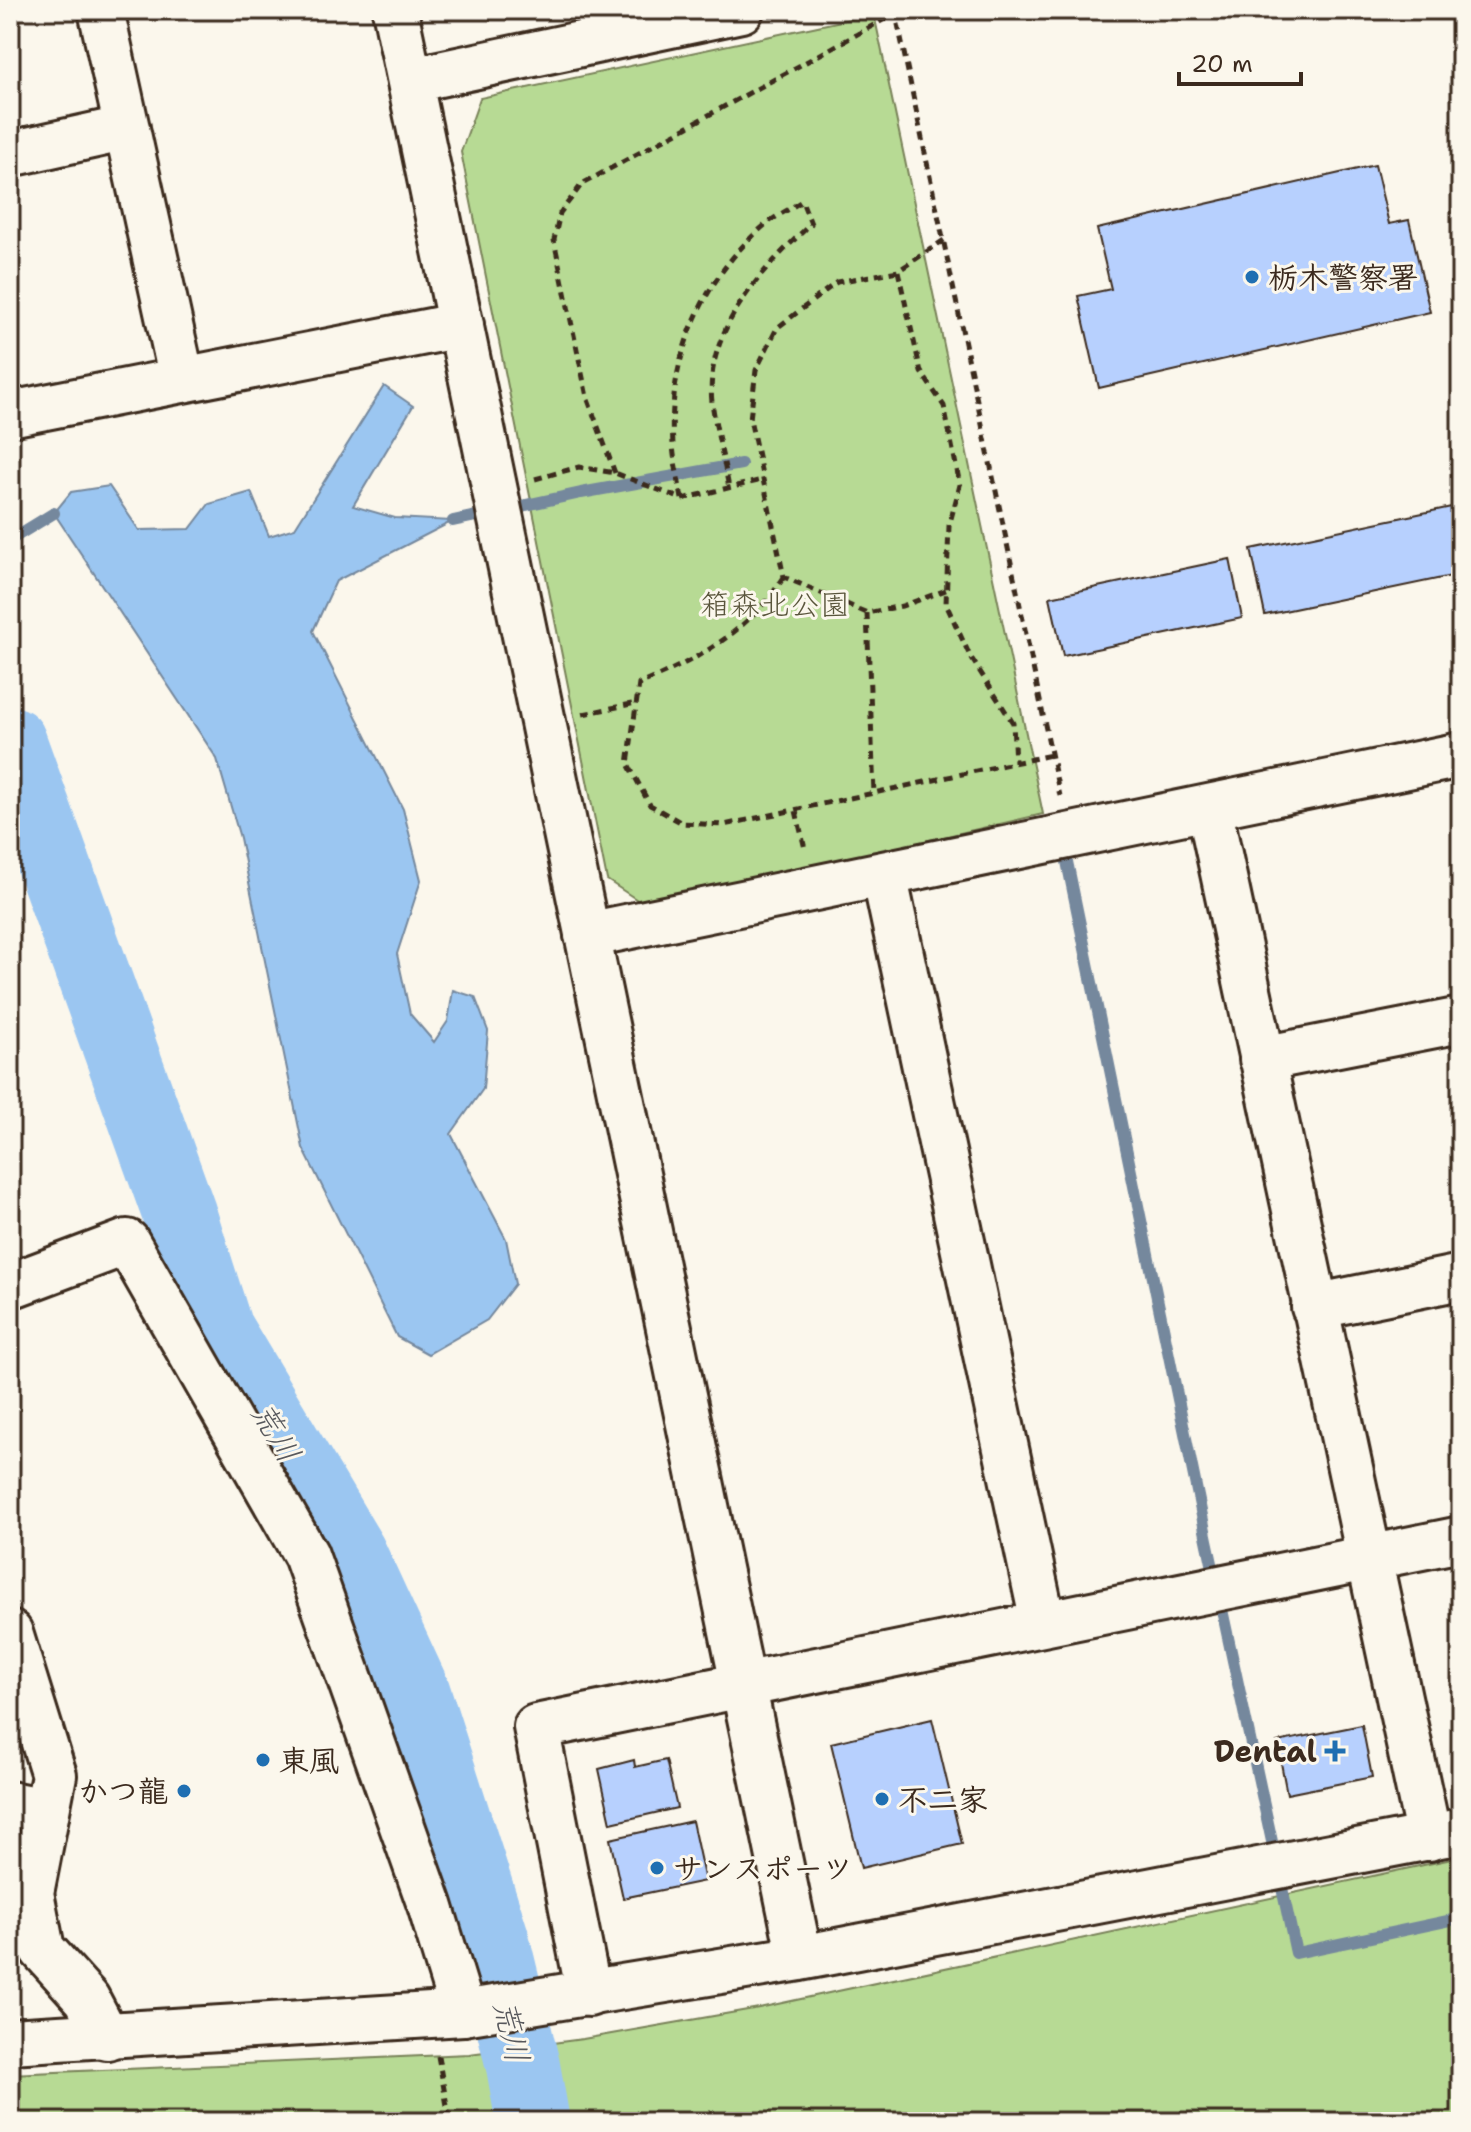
<svg xmlns="http://www.w3.org/2000/svg" width="1471" height="2132" font-family="'Shantell Sans','Klee One',sans-serif">
  <rect width="100%" height="100%" fill="#fbf7ec"/>
  <filter id="ink" filterUnits="userSpaceOnUse"><feTurbulence type="fractalNoise" baseFrequency=".0125" numOctaves="2"/><feDisplacementMap in="SourceGraphic" scale="16" xChannelSelector="R" yChannelSelector="G"/><feConvolveMatrix kernelMatrix="1 2 1 2 8 2 1 2 1" color-interpolation-filters="sRGB"/></filter>
  <g filter="url(#ink)">
    <path fill="#b7da94" stroke="#798259" stroke-width="2" d="M874,14L1043,814L645,905L607,880L461,152L480,98Z
      M1461,1857V2122H10V2074L469,2054L583,2039L759,2008Z"/>
    <path fill="#9bc6f1" stroke="#75889d" stroke-width="2" d="M384,386L413,406L353,506L395,518L453,521L336,581L313,631L403,809L421,880L397,954L410,1014L434,1042L448,1021L453,990L475,997L488,1031L483,1089L451,1134L506,1239L515,1284L487,1320L428,1354L397,1337L303,1148L240,838L217,759L54,513L71,492L109,486L139,530L190,529L209,504L251,492L269,536L295,528Z"/>
    <g fill="none" stroke-linecap="round" stroke-linejoin="round">
      <path stroke="#75889d" stroke-width="12" d="M453,521L581,493L741,464
        M10,540L54,513
        M1064,847L1207,1540L1296,1953L1461,1918"/>
      <path stroke="#9bc6f1" stroke-width="74" d="M10,743L179,1213L216,1330L350,1555L414,1694L492,1938L523,2066L533,2122"/>
    </g>
    <path fill="#b7d0fe" stroke="#3b2a1e" stroke-width="2" d="M1375,165L1389,224L1409,220L1430,312L1099,388L1078,296L1111,289L1097,229Z
      M1461,505V574L1265,615L1251,549Z
      M1230,559L1242,618L1063,656L1050,597Z
      M932,1719L962,1844L861,1868L831,1743Z
      M1362,1725L1372,1777L1287,1794L1277,1742Z
      M634,1760L635,1767L666,1760L677,1808L611,1823L599,1769Z
      M692,1821L705,1881L623,1898L610,1839Z"/>
    <g fill="none" stroke-linecap="round" stroke-linejoin="round">
      <g stroke="#3b2a1e" stroke-width="50">
        <path id="street" d="M101,10L182,380
          M10,154L127,128
          M10,414L461,325
          M1209,807L1429,1838
          M884,874L1043,1623
          M587,935L1461,755
          M1262,1059L1461,1020
          M10,1286L127,1242L306,1555L430,1905L463,2013
          M1314,1307L1461,1277
          M10,1633L54,1775L31,1893L42,1949L87,1999L107,2037
          M10,1804L47,1811
          M589,1994L536,1727L1461,1539"/>
      </g>
      <g stroke="#3b2a1e" stroke-width="50">
        <path id="secondary" d="M395,10L800,1958
          M411,80L741,10
          M10,2041L463,2013L800,1958L1461,1831"/>
      </g>
      <path stroke="#3b2a1e" stroke-width="5" stroke-dasharray="8 6" stroke-linecap="butt" d="M895,10L1060,796
        M944,240L898,271L837,282L777,328L756,370L750,419L784,577L867,613L902,606L946,590
        M898,271L921,372L944,406L960,485L949,526L946,604L970,656L1013,723L1015,763
        M615,473L587,397L554,240L560,213L582,184L896,13
        M535,479L579,467L615,473L682,499L762,480
        M682,499C679,481 674,462 673,444C667,361 702,278 765,225C776,216 790,209 802,201L811,224C763,268 704,331 712,402C716,431 724,460 729,488
        M784,577C749,631 698,660 639,684L628,764L650,805L682,823L724,825L1051,755
        M867,613L874,794
        M583,714L636,703
        M796,811L805,849
        M438,2056L450,2122"/>
      <use href="#street" stroke="#fbf7ec" stroke-width="44"/>
      <use href="#secondary" stroke="#fbf7ec" stroke-width="44"/>
    </g>
  </g>
  <g fill="#1f6fb2" stroke="#fbf7ec" stroke-width="3">
    <circle cx="1252" cy="277" r="8"/>
    <path d="M1331 1739h8v8h8v8h-8v8h-8v-8h-8v-8h8z"/>
    <circle cx="263" cy="1760" r="8"/>
    <circle cx="184" cy="1791" r="8"/>
    <circle cx="882" cy="1799" r="8"/>
    <circle cx="657" cy="1868" r="8"/>
  </g>
  <g text-anchor="middle" dominant-baseline="central" stroke-width="6" stroke-linejoin="round" paint-order="stroke">
    <g font-size="30" font-weight="bold" fill="#3b2a1e" stroke="#fbf7ec" text-anchor="start">
      <text x="1268" y="277">栃木警察署</text>
      <text x="1317" y="1751" text-anchor="end">Dental</text>
      <text x="279" y="1760">東風</text>
      <text x="168" y="1791" text-anchor="end">かつ龍</text>
      <text x="898" y="1799">不二家</text>
      <text x="673" y="1868">サンスポーツ</text>
    </g>
    <g font-size="30" fill="#5a563c" stroke="#fbf7ec">
      <text x="775" y="604">箱森北公園</text>
    </g>
    <g font-size="32" font-style="italic" fill="#58595d" stroke="#fbf7ec">
      <text transform="translate(276 1432) rotate(59)">荒川</text>
      <text transform="translate(512 2031) rotate(77)">荒川</text>
    </g>
  </g>
  <rect width="1471" height="2132" fill="none" stroke="#fbf7ec" stroke-width="40"/>
  <rect x="20" y="20" width="1431" height="2092" fill="none" stroke="#3b2a1e" stroke-width="3" filter="url(#ink)"/>
  <path d="M1179 72v12h122v-12" fill="none" stroke="#3b2a1e" stroke-width="4"/>
  <text x="1191" y="72" font-size="24" fill="#3b2a1e" stroke="#fbf7ec" stroke-width="6" paint-order="stroke">20 m</text>
</svg>
